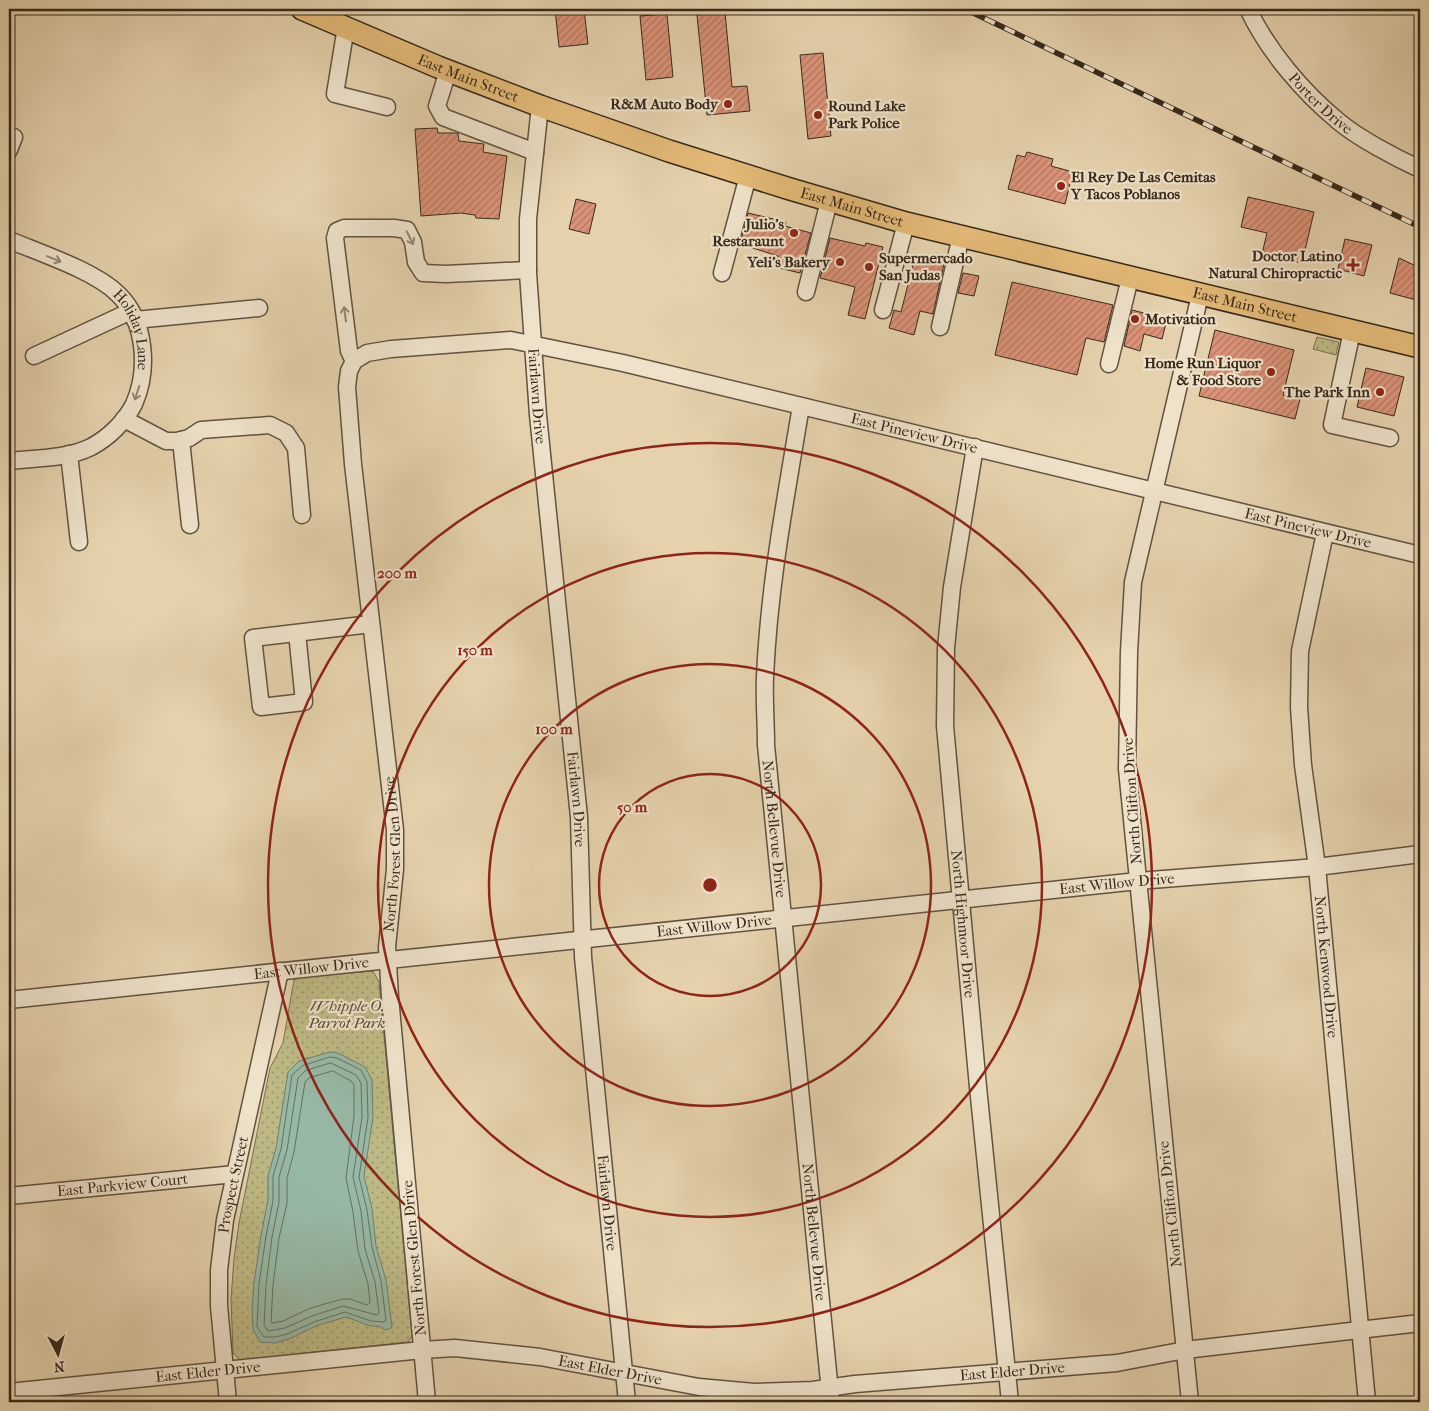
<svg xmlns="http://www.w3.org/2000/svg" width="1429" height="1411" font-family="'IM FELL French Canon',serif">
  <defs>
    <pattern id="grass-dots" width="8" height="8" patternUnits="userSpaceOnUse" patternTransform="scale(1.25)"><rect width="8" height="8" fill="#bdb984"/><path d="M2 2h.1M6 6h.1" fill="none" stroke="#9a966b" stroke-width="1.8" stroke-linecap="round"/></pattern>
    <pattern id="building-hatch" width="6" height="6" patternUnits="userSpaceOnUse" patternTransform="scale(1.25)"><rect width="6" height="6" fill="#db9277"/><path d="M-1 1l2-2M0 6l6-6M5 7l2-2" fill="none" stroke="#b27761"/></pattern>
  </defs>
  <rect width="100%" height="100%" fill="#e5d2ad"/>
  <filter id="stains"><feTurbulence type="fractalNoise" baseFrequency=".004" numOctaves="4"/><feColorMatrix values="0 0 0 0 .2 0 0 0 0 .09 0 0 0 0 .02 0 0 0 .5 -.17"/></filter>
  <radialGradient id="worn" r=".72"><stop offset=".6" stop-color="#630" stop-opacity="0"/><stop offset="1" stop-color="#630" stop-opacity=".3"/></radialGradient>
  <path fill="url(#grass-dots)" stroke="#7a7150" d="M1317,337L1339,342L1336,355L1313,349Z
    M373,971L379,982L412,1336L408,1342L240,1360L233,1353L231,1299L234,1258L239,1223L270,1068L283,1043L294,980L303,977Z"/>
  <path fill="#97b8a5" stroke="#707f6e" d="M330,1052L338,1053L365,1067L372,1080L373,1117L364,1176L372,1209L376,1246L386,1280L392,1326L391,1328L385,1330L379,1326H370L346,1317L316,1326L289,1339L275,1343L260,1342L253,1329L252,1311L254,1283L261,1235L268,1200V1176L276,1148L288,1072L299,1061Z"/>
  <g fill="none" stroke-linecap="round" stroke-linejoin="round">
    <path stroke="#667060" stroke-width="1" d="M330,1057L337,1058L361,1070L367,1082L368,1117L359,1177L367,1210L372,1247L381,1281L386,1320L384,1322L371,1321L345,1312L314,1322L287,1334L275,1337H264L257,1327L259,1284L266,1236L273,1201V1176L281,1149L292,1075L302,1066Z
      M331,1063L356,1075L361,1083L362,1117L353,1177L361,1211L365,1249L375,1282L379,1313L377,1315L343,1306L312,1316L285,1328L268,1331L264,1325L266,1285L272,1237L279,1202V1177L287,1150L298,1078L305,1071Z
      M333,1071L351,1081L354,1085V1116L346,1178L353,1212L358,1251L368,1284L370,1303L367,1305L350,1299H342L311,1308L283,1321L273,1323L271,1322L273,1285L279,1238L287,1203V1178L294,1152L305,1082L309,1078Z"/>
  </g>
  <path fill="url(#building-hatch)" stroke="#36291b" d="M555,9H584L588,44L559,47Z
    M725,12L732,87L747,86L750,111L707,115L697,15Z
    M667,14L673,77L646,80L640,16Z
    M823,53L831,136L808,139L800,55Z
    M437,128L438,133H458L459,141L484,144L483,152L507,156L499,219L476,218L475,215L461,213L421,216L415,129Z
    M1027,152L1053,159L1051,166L1073,172L1065,204L1008,189L1017,155L1025,157Z
    M1248,197L1314,212L1302,263L1262,254L1267,233L1241,227Z
    M576,199L596,204L589,234L569,229Z
    M748,213L786,222L785,226L811,233L800,273L775,267L778,256L740,244Z
    M830,238L865,246L866,243L883,247L865,319L848,315L855,287L820,278Z
    M1345,239L1372,245L1364,276L1338,269Z
    M915,257L944,264L933,314L920,311L914,335L889,328L894,310L901,312Z
    M1399,258L1420,268V301L1390,293Z
    M963,273L979,276L974,296L958,293Z
    M1012,282L1113,305L1104,342L1086,338L1077,375L995,355Z
    M1132,310L1167,319L1162,339L1144,334L1140,351L1124,346Z
    M1215,330L1294,350L1283,395L1300,399L1295,419L1199,396Z
    M1366,368L1404,377L1394,416L1357,407Z"/>
  <g fill="none" stroke-linecap="round" stroke-linejoin="round">
    <g stroke="#625340" stroke-width="19">
      <g id="minor">
        <path id="s1" d="M1248,9C1268,51 1302,91 1338,121C1358,138 1396,158 1420,169"/>
        <path d="M346,27L335,94L387,107"/>
        <path d="M448,71L437,106L443,117L535,152"/>
        <path id="s2" d="M540,106L528,219V273L538,415L579,817L583,957L627,1402"/>
        <path d="M9,150L14,137"/>
        <path id="s3" d="M9,240C40,253 95,271 118,294C146,321 149,370 134,404C125,422 108,438 91,447C67,459 35,458 9,461"/>
        <path d="M722,273L748,176"/>
        <path d="M806,292L829,201"/>
        <path d="M883,310L906,223"/>
        <path d="M135,320L259,308"/>
        <path d="M940,327L961,236"/>
        <path d="M1352,331L1332,425L1390,438"/>
        <path d="M34,356L131,311"/>
        <path d="M354,361L349,351L335,238L337,231L344,228H394L407,230L413,242L416,262L423,273L446,274L528,270"/>
        <path d="M1109,364L1130,278"/>
        <path id="s4" d="M801,406C786,496 769,585 765,677C764,699 766,723 766,745L831,1402"/>
        <path d="M124,419L166,441H177L189,438L201,430L270,425L286,433L296,448L302,515"/>
        <path d="M181,440L190,525"/>
        <path id="s5" d="M975,447L952,587L946,648L945,726L978,1087L1010,1402"/>
        <path d="M69,454L79,542"/>
        <path id="s6" d="M1325,533L1300,651L1299,707L1303,765L1317,867L1367,1402"/>
        <path d="M297,633L304,702L261,707L253,638L371,624"/>
        <path id="s7" d="M9,1000L1138,881L1317,867L1420,854"/>
        <path id="s8" d="M9,1196L235,1174"/>
        <path id="s9" d="M9,1392L422,1350L455,1348L540,1357L699,1387L754,1392L813,1390L855,1384L1117,1363L1185,1350L1420,1323"/>
        <path id="s10" d="M228,1402L219,1306V1270L225,1220L280,971"/>
        <path id="s11" d="M427,1402L390,997L387,947L395,869V830L353,464L347,387L349,371L354,361L367,353L391,349L511,340L623,363L1420,555"/>
        <path d="M1190,1402L1127,769L1129,652L1133,582L1200,295"/>
      </g>
    </g>
    <g stroke="#36291b" stroke-width="24">
      <g id="major">
        <path id="s12" d="M302,9L438,67L540,106L669,151L790,189L906,223L1420,347"/>
      </g>
    </g>
    <use href="#minor" stroke="#eee2ca" stroke-width="16"/>
    <use href="#major" stroke="#e2b976" stroke-width="21"/>
    <g stroke="#36291b" stroke-width="5.5">
      <path id="rail" d="M965,9L1420,227"/>
    </g>
    <use href="#rail" stroke="#eee2ca" stroke-width="4" stroke-dasharray="11" stroke-linecap="butt"/>
  </g>
  <defs><path id="oneway-shaft" d="M-6 0H5M1.5-3L5.5 0L1.5 3" fill="none" stroke-width="1.6" stroke-linecap="round" stroke-linejoin="round" transform="scale(1.25)"/></defs>
  <g stroke="#928672">
    <use href="#oneway-shaft" transform="translate(410 238) rotate(64)"/>
    <use href="#oneway-shaft" transform="translate(54 259) rotate(22)"/>
    <use href="#oneway-shaft" transform="translate(345 314) rotate(-97)"/>
    <use href="#oneway-shaft" transform="translate(137 393) rotate(108)"/>
  </g>
  <g fill="none" stroke="#8f2418" stroke-width="2.5">
    <circle cx="710" cy="885" r="111"/>
    <circle cx="710" cy="885" r="221"/>
    <circle cx="710" cy="885" r="332"/>
    <circle cx="710" cy="885" r="442"/>
  </g>
  <g fill="#8f2418" stroke="#eee2ca" stroke-width="2">
    <circle cx="728" cy="104" r="5"/>
    <circle cx="818" cy="115" r="5"/>
    <circle cx="1061" cy="186" r="5"/>
    <circle cx="794" cy="233" r="5"/>
    <circle cx="840" cy="262" r="5"/>
    <path d="M1350.5 257.5h5v5h5v5h-5v5h-5v-5h-5v-5h5z"/>
    <circle cx="869" cy="267" r="5"/>
    <circle cx="1135" cy="319" r="5"/>
    <circle cx="1271" cy="372" r="5"/>
    <circle cx="1380" cy="392" r="5"/>
  </g>
  <g text-anchor="middle" dominant-baseline="central" stroke-width="4.5" stroke-linejoin="round" paint-order="stroke">
    <g font-size="15" fill="#36291b" stroke="#eee2ca">
      <text stroke="none"><textPath href="#s12" startOffset="180">East Main Street</textPath></text>
      <text stroke="none"><textPath href="#s1" startOffset="120">Porter Drive</textPath></text>
      <text stroke="none"><textPath href="#s12" startOffset="585">East Main Street</textPath></text>
      <text stroke="none"><textPath href="#s12" startOffset="990">East Main Street</textPath></text>
      <text stroke="none"><textPath href="#s3" startOffset="162">Holiday Lane</textPath></text>
      <text stroke="none"><textPath href="#s2" startOffset="291">Fairlawn Drive</textPath></text>
      <text stroke="none"><textPath href="#s11" startOffset="1621">East Pineview Drive</textPath></text>
      <text stroke="none"><textPath href="#s11" startOffset="2026">East Pineview Drive</textPath></text>
      <text stroke="none"><textPath href="#s2" startOffset="696">Fairlawn Drive</textPath></text>
      <text transform="translate(1132 801) rotate(-94)">North Clifton Drive</text>
      <text stroke="none"><textPath href="#s4" startOffset="426">North Bellevue Drive</textPath></text>
      <text stroke="none"><textPath href="#s11" startOffset="550">North Forest Glen Drive</textPath></text>
      <text stroke="none"><textPath href="#s7" startOffset="1114">East Willow Drive</textPath></text>
      <text stroke="none"><textPath href="#s5" startOffset="480">North Highmoor Drive</textPath></text>
      <text stroke="none"><textPath href="#s7" startOffset="709">East Willow Drive</textPath></text>
      <text stroke="none"><textPath href="#s6" startOffset="438">North Kenwood Drive</textPath></text>
      <text stroke="none"><textPath href="#s7" startOffset="304">East Willow Drive</textPath></text>
      <text stroke="none"><textPath href="#s8" startOffset="114">East Parkview Court</textPath></text>
      <text stroke="none"><textPath href="#s10" startOffset="219">Prospect Street</textPath></text>
      <text stroke="none"><textPath href="#s2" startOffset="1101">Fairlawn Drive</textPath></text>
      <text transform="translate(1170 1204) rotate(-96)">North Clifton Drive</text>
      <text stroke="none"><textPath href="#s4" startOffset="831">North Bellevue Drive</textPath></text>
      <text transform="translate(414 1258) rotate(-95)">North Forest Glen Drive</text>
      <text stroke="none"><textPath href="#s9" startOffset="605">East Elder Drive</textPath></text>
      <text stroke="none"><textPath href="#s9" startOffset="1010">East Elder Drive</textPath></text>
      <text stroke="none"><textPath href="#s9" startOffset="200">East Elder Drive</textPath></text>
    </g>
    <g font-size="15" font-weight="bold" fill="#36291b" stroke="#eee2ca" text-anchor="end">
      <text x="718" y="104">R&amp;M Auto Body</text>
      <text x="828" y="106" text-anchor="start">Round Lake<tspan x="828" dy="17">Park Police</tspan></text>
      <text x="1071" y="177" text-anchor="start">El Rey De Las Cemitas<tspan x="1071" dy="17">Y Tacos Poblanos</tspan></text>
      <text x="784" y="224">Julio's<tspan x="784" dy="17">Restaraunt</tspan></text>
      <text x="1342" y="256">Doctor Latino<tspan x="1342" dy="17">Natural Chiropractic</tspan></text>
      <text x="879" y="258" text-anchor="start">Supermercado<tspan x="879" dy="17">San Judas</tspan></text>
      <text x="830" y="262">Yeli's Bakery</text>
      <text x="1145" y="319" text-anchor="start">Motivation</text>
      <text x="1261" y="363">Home Run Liquor<tspan x="1261" dy="17">&amp; Food Store</tspan></text>
      <text x="1370" y="392">The Park Inn</text>
    </g>
    <g font-size="15" font-style="italic" fill="#514630" stroke="#eee2ca">
      <text x="347" y="1006">Whipple O.<tspan x="347" dy="17">Parrot Park</tspan></text>
    </g>
  </g>
  <circle cx="710" cy="885" r="8" fill="#8f2418" stroke="#eee2ca" stroke-width="2.5"/>
  <g font-size="15" text-anchor="middle" font-weight="bold" fill="#8f2418" stroke="#eee2ca" stroke-width="4.5" stroke-linejoin="round" paint-order="stroke">
    <text x="397" y="578">200 m</text>
    <text x="475" y="655">150 m</text>
    <text x="554" y="734">100 m</text>
    <text x="632" y="812">50 m</text>
  </g>
  <rect width="1429" height="1411" fill="none" stroke="#e5d2ad" stroke-width="30"/>
  <rect x="10" y="10" width="1409" height="1391" fill="none" stroke="#36291b" stroke-width="2.5"/>
  <rect x="15" y="15" width="1399" height="1381" fill="none" stroke="#36291b"/>
  <g transform="translate(58 1354) rotate(174)" stroke="#eee2ca" stroke-width="4" paint-order="stroke">
  <path d="M0-4L9 19L0 12L-9 19Z" fill="#36291b"/>
  <text y="-8" font-size="14" font-weight="bold" text-anchor="middle" fill="#36291b">N</text>
  </g>
  <rect width="100%" height="100%" filter="url(#stains)"/>
  <rect width="100%" height="100%" fill="url(#worn)"/>
</svg>
